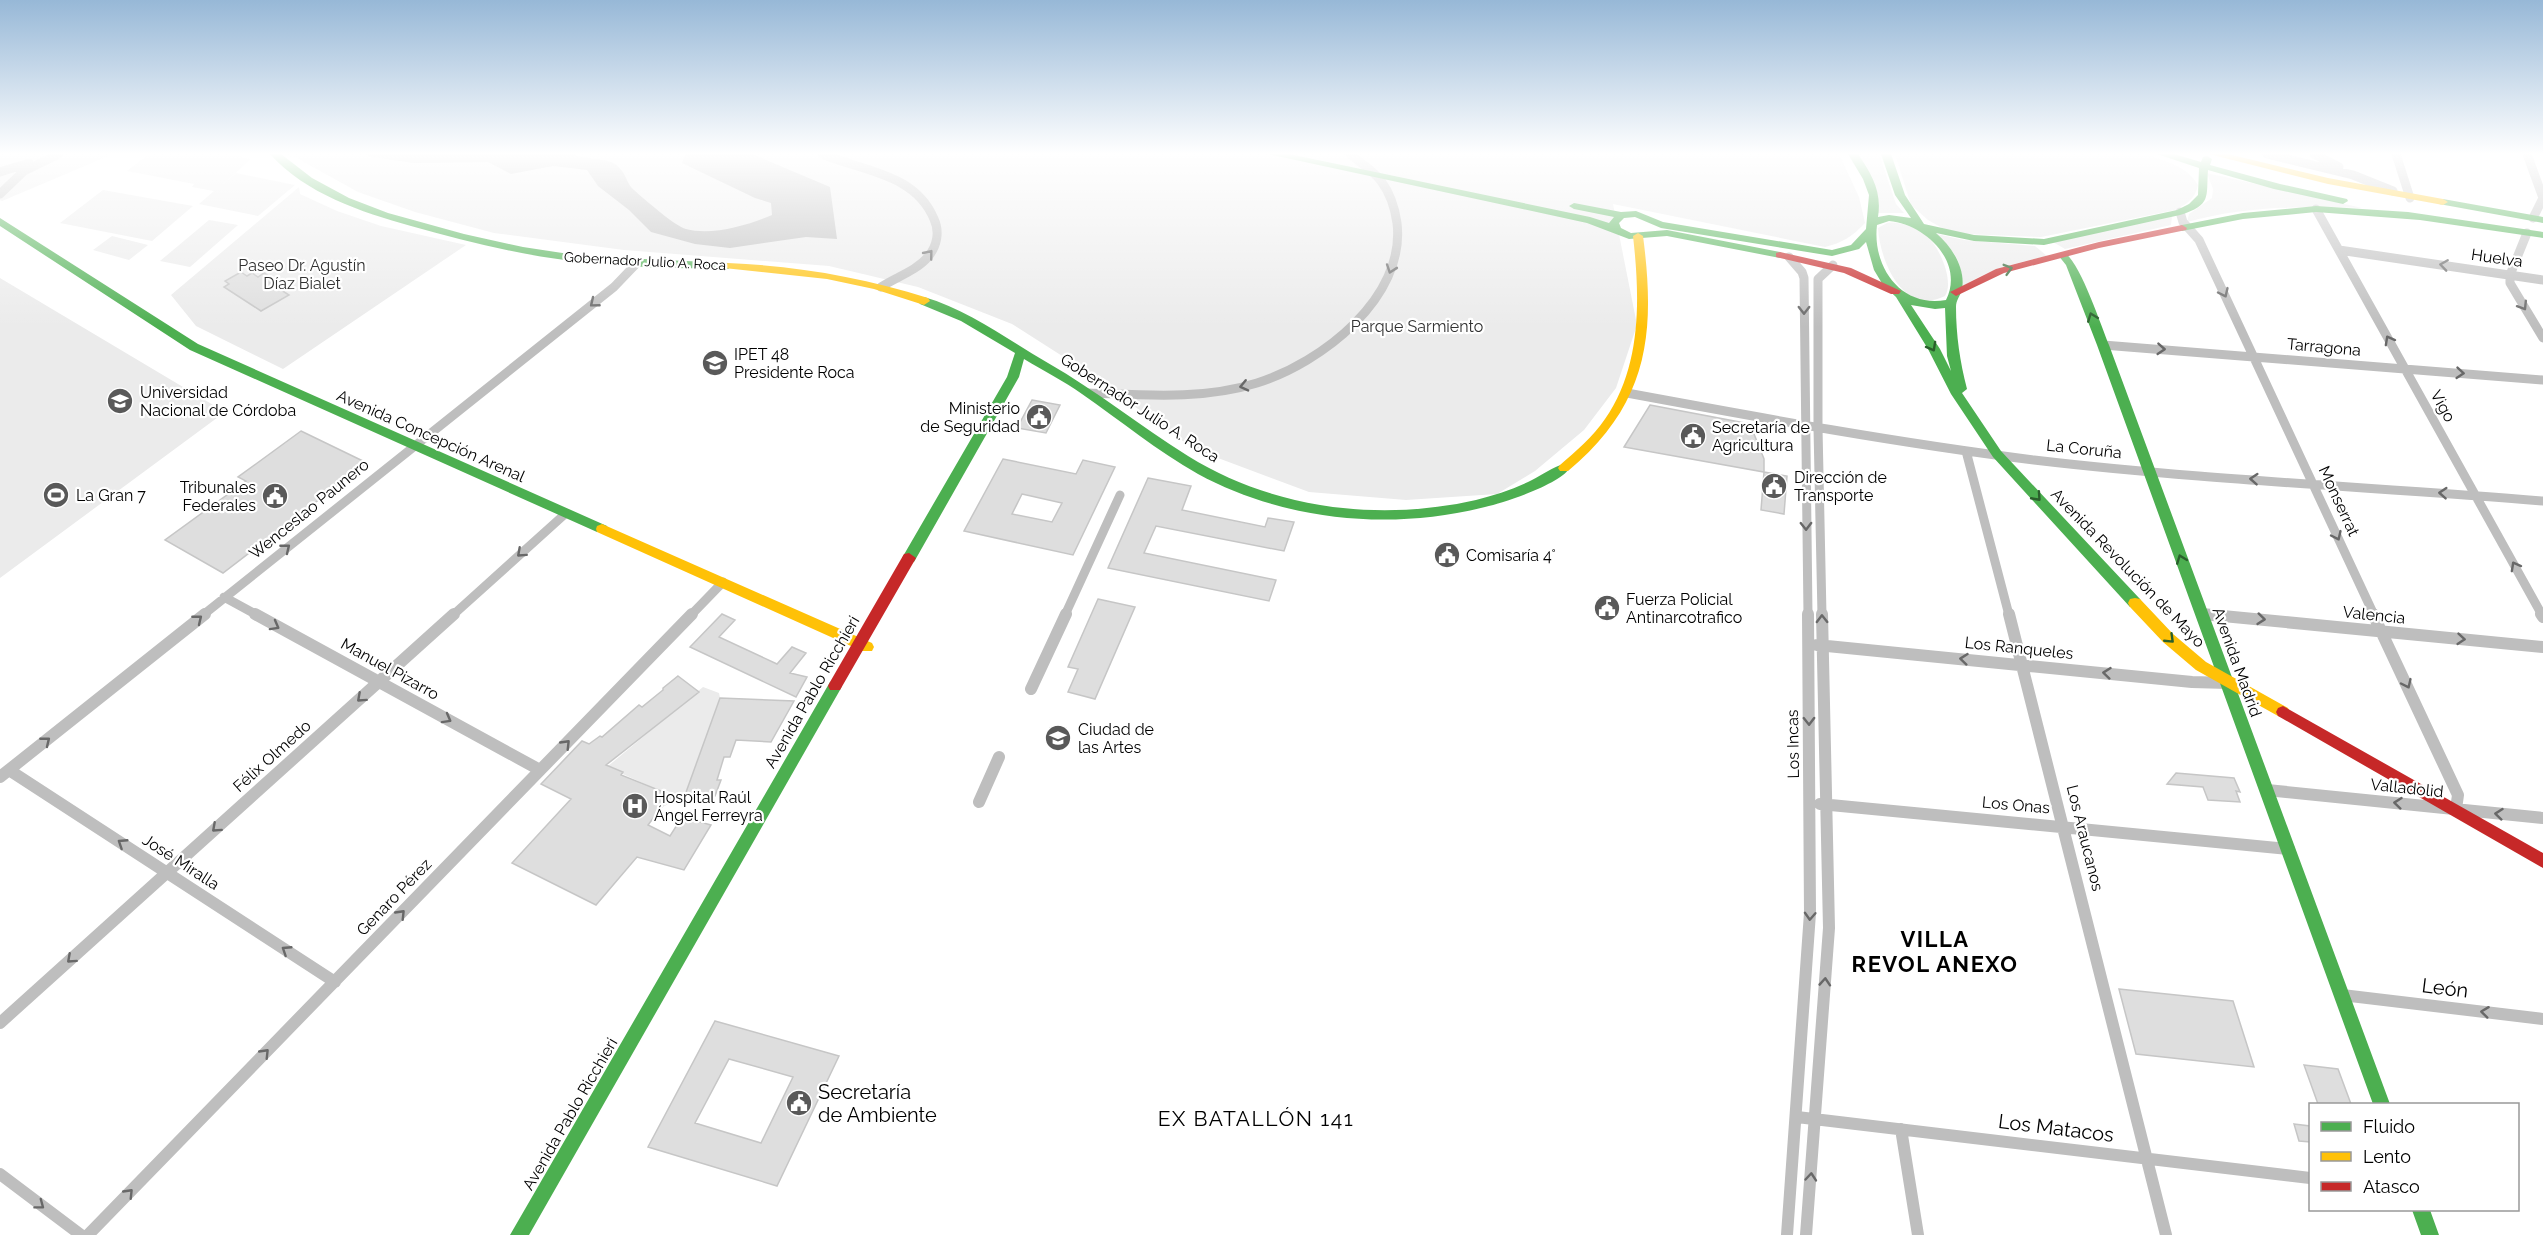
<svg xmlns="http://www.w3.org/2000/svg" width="2543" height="1235" font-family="Raleway,sans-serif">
  <rect width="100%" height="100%" fill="#fff"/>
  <path fill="#ebebeb" d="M0,154H113L2,201L0,200Z
    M149,154H230L251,159L222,185L236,173L295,185L258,216L199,204L214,191L192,187L194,184L127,171Z
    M280,154H1839L1859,197L1865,223C1853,236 1842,243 1825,247L1613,204L1637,325L1616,388L1584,430L1535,471L1497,494L1406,500L1309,492L1194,449L1081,368L1012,324L918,287L829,266L624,250L494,233L415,212L358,192L295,157Z
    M1858,154H1879L1896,204L1904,213H1878Z
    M1895,154H2145C2166,162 2186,165 2198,185C2195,199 2187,204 2175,210L2041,237L1965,234L1944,229L1928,220L1911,205Z
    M2207,173L2362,208C2302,206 2246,206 2187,222L2189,214L2212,198L2213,189Z
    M299,187L300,194L337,211L381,226L466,245L283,369L196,326L171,295Z
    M103,190L193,206L152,241L60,223Z
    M2172,216L2171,225L2065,249L2053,242Z
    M209,220L238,225L190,267L160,261Z
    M1887,223C1899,221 1913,227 1923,233C1938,242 1955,281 1945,296C1903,317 1880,261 1878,228Z
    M1937,234L1964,240L2035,246L2047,256C2017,263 1989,269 1963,286C1962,262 1954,250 1937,234Z
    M112,236L148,245L129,260L93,250Z
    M0,278L225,412L0,578Z
    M703,687L719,693L720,698L685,795L661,808L673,793L667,791L665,793L607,767Z"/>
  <path fill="#bdbdbd" d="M365,154H570C582,159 606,158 615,164C628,174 625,182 634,190C643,198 676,227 686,229C712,236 748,225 772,215L771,203L755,198L682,163L685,154H752L830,187L837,239L806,237L730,248L695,244L651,232L629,210L598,186L587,170L553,166L511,174L488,162L414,163L371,157Z"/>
  <path fill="#dedede" stroke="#c6c6c6" stroke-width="1.5" fill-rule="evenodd" d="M241,272L247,276L252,273L258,277L264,273L275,280L270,283L289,295L261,311L224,287L229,284L225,281Z
    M1032,400L1060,405L1046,433L1017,428Z
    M1650,405L1750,424L1764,459V472L1624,447Z
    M301,431L367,463L223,573L165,540L246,481L238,477Z
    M1003,459L1076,474L1083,460L1115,467L1073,555L964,531ZM1022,494L1062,503L1052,522L1012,514Z
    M1764,472L1787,476L1784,514L1761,510Z
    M1148,478L1191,486L1182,510L1265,527L1268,518L1294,522L1284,551L1156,526L1144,553L1276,580L1269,601L1108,568Z
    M1098,599L1135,607L1095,699L1068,692L1078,669L1068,667Z
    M722,614L735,620L719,637L777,664L792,647L806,653L790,673L807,677L796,697L690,647Z
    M678,676L699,692L606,765L623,772L621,775L671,795L648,825L670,836L682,817L711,825L684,870L637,857L596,905L512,863L571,799L541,784L582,741L589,744L600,736L602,737L639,705L642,707L663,690V688Z
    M720,698L794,701L771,742L736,740L730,757H724L717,780H721L715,796L685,795Z
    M2176,773L2234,778L2240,792L2236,791L2240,802L2208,800L2203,787L2167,784Z
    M2119,989L2233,1001L2254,1067L2136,1054Z
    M715,1021L839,1056L777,1186L648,1147ZM729,1059L793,1077L761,1143L695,1123Z
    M2304,1065L2338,1069L2351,1104H2318Z
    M2294,1124L2310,1126V1142L2299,1141Z"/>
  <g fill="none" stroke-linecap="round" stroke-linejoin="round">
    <path stroke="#bebebe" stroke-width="9" d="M822,154C862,171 915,173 934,219C940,232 937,246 928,257C916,271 896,277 881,287
      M2267,154L2353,175L2393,191
      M2314,154L2339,167
      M2396,154L2410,198
      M2527,154L2543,198L2533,218
      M0,172L29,163
      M0,194L24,171L59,154
      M2316,209L2542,615
      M2180,212L2183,222L2199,240L2374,615
      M2527,233L2510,275V283L2543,338
      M2339,250L2543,280
      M1789,257L1802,272L1804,278L1808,615
      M2103,345L2543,380
      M1089,393C1145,395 1203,400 1257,383C1321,363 1406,298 1397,223C1395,209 1390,193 1381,181C1373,170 1360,163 1350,154
      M1627,393C1762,418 1898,443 2034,460C2203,480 2374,487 2543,501
      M1966,451L2009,615
      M224,597L257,615
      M2202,614L2215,615
      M203,615L614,287L637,263
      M453,615L565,514
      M691,615L723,582
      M1065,615L1120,495
      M1822,615L1818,428V279L1833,265"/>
    <path stroke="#bebebe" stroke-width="12" d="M255,614L540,770
      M2009,614L2166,1235
      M2202,614L2543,647
      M2373,614L2458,795L2456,809
      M2541,614L2543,617
      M1817,645L2192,682L2228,683
      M1031,689L1066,614
      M9,770L335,982
      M0,777L205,614
      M2267,790L2543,818
      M979,802L999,757
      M1820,804L2289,849
      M2342,995L2543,1019
      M0,1023L454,614
      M1797,1117L2310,1178
      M1901,1129L1918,1235
      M0,1174L81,1235
      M88,1235L692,614
      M1787,1235L1810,913L1808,614
      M1806,1235L1829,928L1822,614"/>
    <path fill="#4caf50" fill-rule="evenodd" d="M270,154H281L312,178L349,198L388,213L464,234L523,247L582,256L728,263L733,266L728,269C679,268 630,268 582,262C524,256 467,242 411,226C361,212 306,194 270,154Z
      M1268,154H1289L1590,217L1609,223L1614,217L1574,209L1569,206L1574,203L1621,212L1636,211L1663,222L1832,250L1851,245L1866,229L1869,195L1863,179L1848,154H1858C1872,175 1882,191 1878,217L1889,215L1911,218L1895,195L1881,154H1891L1905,195L1924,224L1974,235L2044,239L2177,210L2189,204L2198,195L2199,168L2157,154H2174L2201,162L2203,157L2207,156L2212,159L2210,165L2280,184L2347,199L2348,201L2343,204L2274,189L2208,170C2206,197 2212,205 2180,215L2044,245L1974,241L1936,233C1952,247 1966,268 1962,290C1960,296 1956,300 1956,307C1956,335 1960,362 1967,389L1962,393L2001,451L2140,599L2142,603L2140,607H2130L1993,457L1951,394L1928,349L1896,297L1883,285L1874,270L1866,242L1859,249L1832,256L1661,228L1635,217L1624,218L1619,223L1621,228L1631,233L1667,230L1780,252L1785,255L1780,258L1667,236L1629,239L1587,223ZM1889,221C1925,224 1965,262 1946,300C1901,308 1872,267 1877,225ZM1911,305L1935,309L1945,308L1947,356L1951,371L1940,349Z
      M2443,199L2543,217V223L2439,204L2438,202Z
      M2316,206L2408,212L2543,232V238L2420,220L2316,212L2243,219L2182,231L2177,228L2182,225L2243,213Z
      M0,218L198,344L607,526L608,529L607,532H597L190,350L0,226Z
      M2063,252C2079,258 2101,326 2109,345L2390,1104H2373L2097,345L2066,265L2058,255Z
      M924,297C969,310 1008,340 1048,363C1097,391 1140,426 1188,456C1273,509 1379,522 1476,500C1495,495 1514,489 1532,480C1542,475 1553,467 1564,464L1570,468C1558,485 1506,502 1485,507C1390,531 1285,521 1198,474C1157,451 1121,421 1082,394C1064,381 1044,371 1024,359L1019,377L914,562L909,563L902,558L1007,377L1015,353L961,321L920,304L918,301Z
      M835,680L840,682L842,686L840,690L529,1235H510L830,682Z
      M2412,1210H2430L2439,1235H2421Z"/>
    <path fill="#ffc107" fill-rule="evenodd" d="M2209,154H2228L2328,178L2443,199L2448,202L2443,205L2328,184Z
      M1638,233L1643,236C1656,335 1648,404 1568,471H1560L1558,468L1560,465C1576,451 1593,437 1605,419C1642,366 1640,297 1633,236Z
      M728,263C797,266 862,277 928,298L930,301L924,305L874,289L827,279L724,268V264Z
      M602,524L872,643L874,647L872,651H862L597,532L596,529L597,526Z
      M2135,598L2140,599L2173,634L2206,662L2288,708L2290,712L2288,716L2283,718L2278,716L2196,670L2163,642L2130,607L2128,603L2130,599Z"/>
    <path fill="#c62828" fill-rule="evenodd" d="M2182,225L2187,228L2186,230L2099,248L2004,273L1956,296L1950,292L1996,269L2099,242Z
      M1780,252L1851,268L1901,291L1899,294H1891L1844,273L1776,257V253Z
      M909,553L916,558L840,690H830L828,686L830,682L904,554Z
      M2283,706L2543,853V868L2278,716L2276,712L2278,708Z"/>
  </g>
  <defs><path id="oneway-chevron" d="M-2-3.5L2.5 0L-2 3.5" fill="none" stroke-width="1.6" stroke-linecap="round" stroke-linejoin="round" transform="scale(1.5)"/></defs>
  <g stroke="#686868">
    <use href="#oneway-chevron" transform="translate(929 254) rotate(-51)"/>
    <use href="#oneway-chevron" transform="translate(2444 265) rotate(-172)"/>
    <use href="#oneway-chevron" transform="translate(1391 269) rotate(109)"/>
    <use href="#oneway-chevron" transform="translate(2224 293) rotate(65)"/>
    <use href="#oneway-chevron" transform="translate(594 303) rotate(141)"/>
    <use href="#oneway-chevron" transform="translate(2523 306) rotate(58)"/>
    <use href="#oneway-chevron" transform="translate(1804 310) rotate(90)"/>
    <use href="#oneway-chevron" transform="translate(2389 340) rotate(-119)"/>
    <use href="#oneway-chevron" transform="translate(2161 349) rotate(4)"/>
    <use href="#oneway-chevron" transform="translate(2460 373) rotate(5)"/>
    <use href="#oneway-chevron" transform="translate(1244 386) rotate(167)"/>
    <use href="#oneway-chevron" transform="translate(2254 479) rotate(-176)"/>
    <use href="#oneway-chevron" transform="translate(2443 493) rotate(-176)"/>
    <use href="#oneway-chevron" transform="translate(1806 526) rotate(89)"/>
    <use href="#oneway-chevron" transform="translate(2337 536) rotate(65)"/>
    <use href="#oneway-chevron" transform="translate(286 548) rotate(-39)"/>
    <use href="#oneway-chevron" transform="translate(521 553) rotate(138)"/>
    <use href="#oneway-chevron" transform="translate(2515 566) rotate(-119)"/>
    <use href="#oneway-chevron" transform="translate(198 619) rotate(-39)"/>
    <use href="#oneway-chevron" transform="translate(1822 619) rotate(-91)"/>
    <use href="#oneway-chevron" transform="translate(2261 619) rotate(6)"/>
    <use href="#oneway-chevron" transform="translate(275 626) rotate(29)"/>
    <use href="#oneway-chevron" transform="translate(2461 639) rotate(5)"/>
    <use href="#oneway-chevron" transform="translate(1964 659) rotate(-174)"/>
    <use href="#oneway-chevron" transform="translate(2107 673) rotate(-174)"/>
    <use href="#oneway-chevron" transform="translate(2407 684) rotate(65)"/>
    <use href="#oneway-chevron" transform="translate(361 698) rotate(138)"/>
    <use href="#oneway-chevron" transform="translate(447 719) rotate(29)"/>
    <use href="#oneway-chevron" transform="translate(1809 721) rotate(89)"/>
    <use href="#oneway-chevron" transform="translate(46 741) rotate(-39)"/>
    <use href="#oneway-chevron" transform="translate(566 744) rotate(-46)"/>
    <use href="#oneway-chevron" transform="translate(2398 803) rotate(-174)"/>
    <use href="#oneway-chevron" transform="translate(2499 814) rotate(-174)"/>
    <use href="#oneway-chevron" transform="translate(216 828) rotate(138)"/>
    <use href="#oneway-chevron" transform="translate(122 843) rotate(-147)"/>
    <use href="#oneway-chevron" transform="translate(401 914) rotate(-46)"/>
    <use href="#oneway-chevron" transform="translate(1810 916) rotate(93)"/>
    <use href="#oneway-chevron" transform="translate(286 950) rotate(-147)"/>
    <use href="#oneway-chevron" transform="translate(71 959) rotate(138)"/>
    <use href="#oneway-chevron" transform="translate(1825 982) rotate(-86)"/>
    <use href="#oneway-chevron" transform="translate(2485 1012) rotate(-173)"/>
    <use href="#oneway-chevron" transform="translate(265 1053) rotate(-46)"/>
    <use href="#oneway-chevron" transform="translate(1811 1177) rotate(-85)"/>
    <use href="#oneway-chevron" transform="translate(129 1193) rotate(-46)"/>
    <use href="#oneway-chevron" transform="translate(40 1205) rotate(37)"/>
  </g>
  <g stroke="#2a602c">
    <use href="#oneway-chevron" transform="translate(2008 269) rotate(-16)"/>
    <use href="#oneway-chevron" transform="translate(2092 317) rotate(-111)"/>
    <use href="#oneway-chevron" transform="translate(1932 347) rotate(61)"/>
    <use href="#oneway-chevron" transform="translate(2037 497) rotate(48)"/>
    <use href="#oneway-chevron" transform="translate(2181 559) rotate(-111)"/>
    <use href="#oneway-chevron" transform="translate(2170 639) rotate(44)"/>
  </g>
  <linearGradient id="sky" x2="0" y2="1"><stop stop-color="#97b8d7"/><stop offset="0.47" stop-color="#fff"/><stop offset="1" stop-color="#fff" stop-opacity="0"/></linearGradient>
  <rect width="2543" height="327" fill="url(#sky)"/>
  <defs>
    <g id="school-disc" transform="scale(1.35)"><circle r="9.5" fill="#595959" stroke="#fff"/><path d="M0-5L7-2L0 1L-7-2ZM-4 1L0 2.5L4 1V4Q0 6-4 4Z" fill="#fff"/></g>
    <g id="university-disc" transform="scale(1.35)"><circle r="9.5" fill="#595959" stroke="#fff"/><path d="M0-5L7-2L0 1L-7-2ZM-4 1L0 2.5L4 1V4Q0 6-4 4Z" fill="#fff"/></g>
    <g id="civic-disc" transform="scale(1.35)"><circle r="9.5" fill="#595959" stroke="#fff"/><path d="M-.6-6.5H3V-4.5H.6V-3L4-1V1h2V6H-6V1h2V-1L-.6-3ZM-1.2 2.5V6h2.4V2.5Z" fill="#fff"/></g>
    <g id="stadium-disc" transform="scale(1.35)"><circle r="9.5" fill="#595959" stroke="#fff"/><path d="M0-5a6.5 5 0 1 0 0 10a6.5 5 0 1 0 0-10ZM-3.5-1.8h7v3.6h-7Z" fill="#fff"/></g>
    <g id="hospital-disc" transform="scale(1.35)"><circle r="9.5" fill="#595959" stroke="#fff"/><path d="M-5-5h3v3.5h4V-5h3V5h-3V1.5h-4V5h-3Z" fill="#fff"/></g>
  </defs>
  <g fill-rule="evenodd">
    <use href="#school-disc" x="715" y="363"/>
    <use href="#university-disc" x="120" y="401"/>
    <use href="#civic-disc" x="1039" y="417"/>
    <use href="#civic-disc" x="1693" y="436"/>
    <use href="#civic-disc" x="1774" y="486"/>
    <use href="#stadium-disc" x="56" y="495"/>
    <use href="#civic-disc" x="275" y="496"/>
    <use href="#civic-disc" x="1447" y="555"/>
    <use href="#civic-disc" x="1607" y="608"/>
    <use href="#university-disc" x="1058" y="738"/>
    <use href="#hospital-disc" x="635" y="806"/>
    <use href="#civic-disc" x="799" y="1103"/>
  </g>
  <g text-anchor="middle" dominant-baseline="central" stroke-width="4.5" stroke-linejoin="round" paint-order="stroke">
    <g font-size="14" fill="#000" stroke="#fff">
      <text transform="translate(645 261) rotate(3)">Gobernador Julio A. Roca</text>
    </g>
    <g font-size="16" fill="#000" stroke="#fff">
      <text transform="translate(2497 258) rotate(8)">Huelva</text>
      <text transform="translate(2324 347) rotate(5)">Tarragona</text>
      <text transform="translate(2443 406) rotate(61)">Vigo</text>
      <text transform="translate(1140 408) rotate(33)">Gobernador Julio A. Roca</text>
      <text transform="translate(431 436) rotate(24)">Avenida Concepción Arenal</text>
      <text transform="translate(2084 449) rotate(6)">La Coruña</text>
      <text transform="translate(2339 501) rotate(65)">Monserrat</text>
      <text transform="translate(309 509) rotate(-39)">Wenceslao Paunero</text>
      <text transform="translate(2128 568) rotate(46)">Avenida Revolución de Mayo</text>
      <text transform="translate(2374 615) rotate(6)">Valencia</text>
      <text transform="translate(2019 648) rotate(6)">Los Ranqueles</text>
      <text transform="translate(2237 662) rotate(70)">Avenida Madrid</text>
      <text transform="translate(390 669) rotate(29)">Manuel Pizarro</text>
      <text transform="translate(812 692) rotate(-60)">Avenida Pablo Ricchieri</text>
      <text transform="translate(1793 744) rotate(-91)">Los Incas</text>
      <text transform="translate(272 756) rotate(-42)">Félix Olmedo</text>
      <text transform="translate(2407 788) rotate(6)">Valladolid</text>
      <text transform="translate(2016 805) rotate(5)">Los Onas</text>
      <text transform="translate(2085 838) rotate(76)">Los Araucanos</text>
      <text transform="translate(181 862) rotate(33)">José Miralla</text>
      <text transform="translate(394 897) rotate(-46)">Genaro Pérez</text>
      <text transform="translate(570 1114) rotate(-60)">Avenida Pablo Ricchieri</text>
    </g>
    <g font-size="16" fill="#313131" stroke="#fff">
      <text x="302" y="265">Paseo Dr. Agustín<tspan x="302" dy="18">Díaz Bialet</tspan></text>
      <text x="1417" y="326">Parque Sarmiento</text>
    </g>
    <g font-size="16" fill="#000" stroke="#fff" text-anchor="start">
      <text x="734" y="354">IPET 48<tspan x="734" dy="18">Presidente Roca</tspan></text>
      <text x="140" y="392">Universidad<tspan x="140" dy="18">Nacional de Córdoba</tspan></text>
      <text x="1020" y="408" text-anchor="end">Ministerio<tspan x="1020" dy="18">de Seguridad</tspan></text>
      <text x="1712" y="427">Secretaría de<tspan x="1712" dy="18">Agricultura</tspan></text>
      <text x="1794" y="477">Dirección de<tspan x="1794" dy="18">Transporte</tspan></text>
      <text x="256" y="487" text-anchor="end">Tribunales<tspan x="256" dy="18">Federales</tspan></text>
      <text x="76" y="495">La Gran 7</text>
      <text x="1466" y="555">Comisaría 4°</text>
      <text x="1626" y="599">Fuerza Policial<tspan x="1626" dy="18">Antinarcotrafico</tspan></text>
      <text x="1078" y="729">Ciudad de<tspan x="1078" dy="18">las Artes</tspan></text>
      <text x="654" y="797">Hospital Raúl<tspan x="654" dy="18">Ángel Ferreyra</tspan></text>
    </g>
    <g font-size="20" fill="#000" stroke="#fff">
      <text transform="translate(2445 988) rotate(7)">León</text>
      <text transform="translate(2056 1128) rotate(7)">Los Matacos</text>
    </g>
    <g font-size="20" fill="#000" stroke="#fff" text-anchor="start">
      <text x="818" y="1092">Secretaría<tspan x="818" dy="23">de Ambiente</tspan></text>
    </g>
    <g font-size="21" letter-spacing="1.5" fill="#000" stroke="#fff">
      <text x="1256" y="1118">EX BATALLÓN 141</text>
    </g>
    <g font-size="22" font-weight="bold" letter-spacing="1.5" fill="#000" stroke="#fff">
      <text x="1935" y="939">VILLA<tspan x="1935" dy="25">REVOL ANEXO</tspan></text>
    </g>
  </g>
  <rect x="2309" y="1103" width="210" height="108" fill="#ffffff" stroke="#999999" stroke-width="1.5"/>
  <rect x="2321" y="1122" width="30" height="9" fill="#4caf50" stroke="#999999" stroke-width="1.5"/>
  <text x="2363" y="1133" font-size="18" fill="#000000">Fluido</text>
  <rect x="2321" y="1152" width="30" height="9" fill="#ffc107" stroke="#999999" stroke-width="1.5"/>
  <text x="2363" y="1163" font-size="18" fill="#000000">Lento</text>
  <rect x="2321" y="1182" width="30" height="9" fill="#c62828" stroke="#999999" stroke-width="1.5"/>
  <text x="2363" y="1193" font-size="18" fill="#000000">Atasco</text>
</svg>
